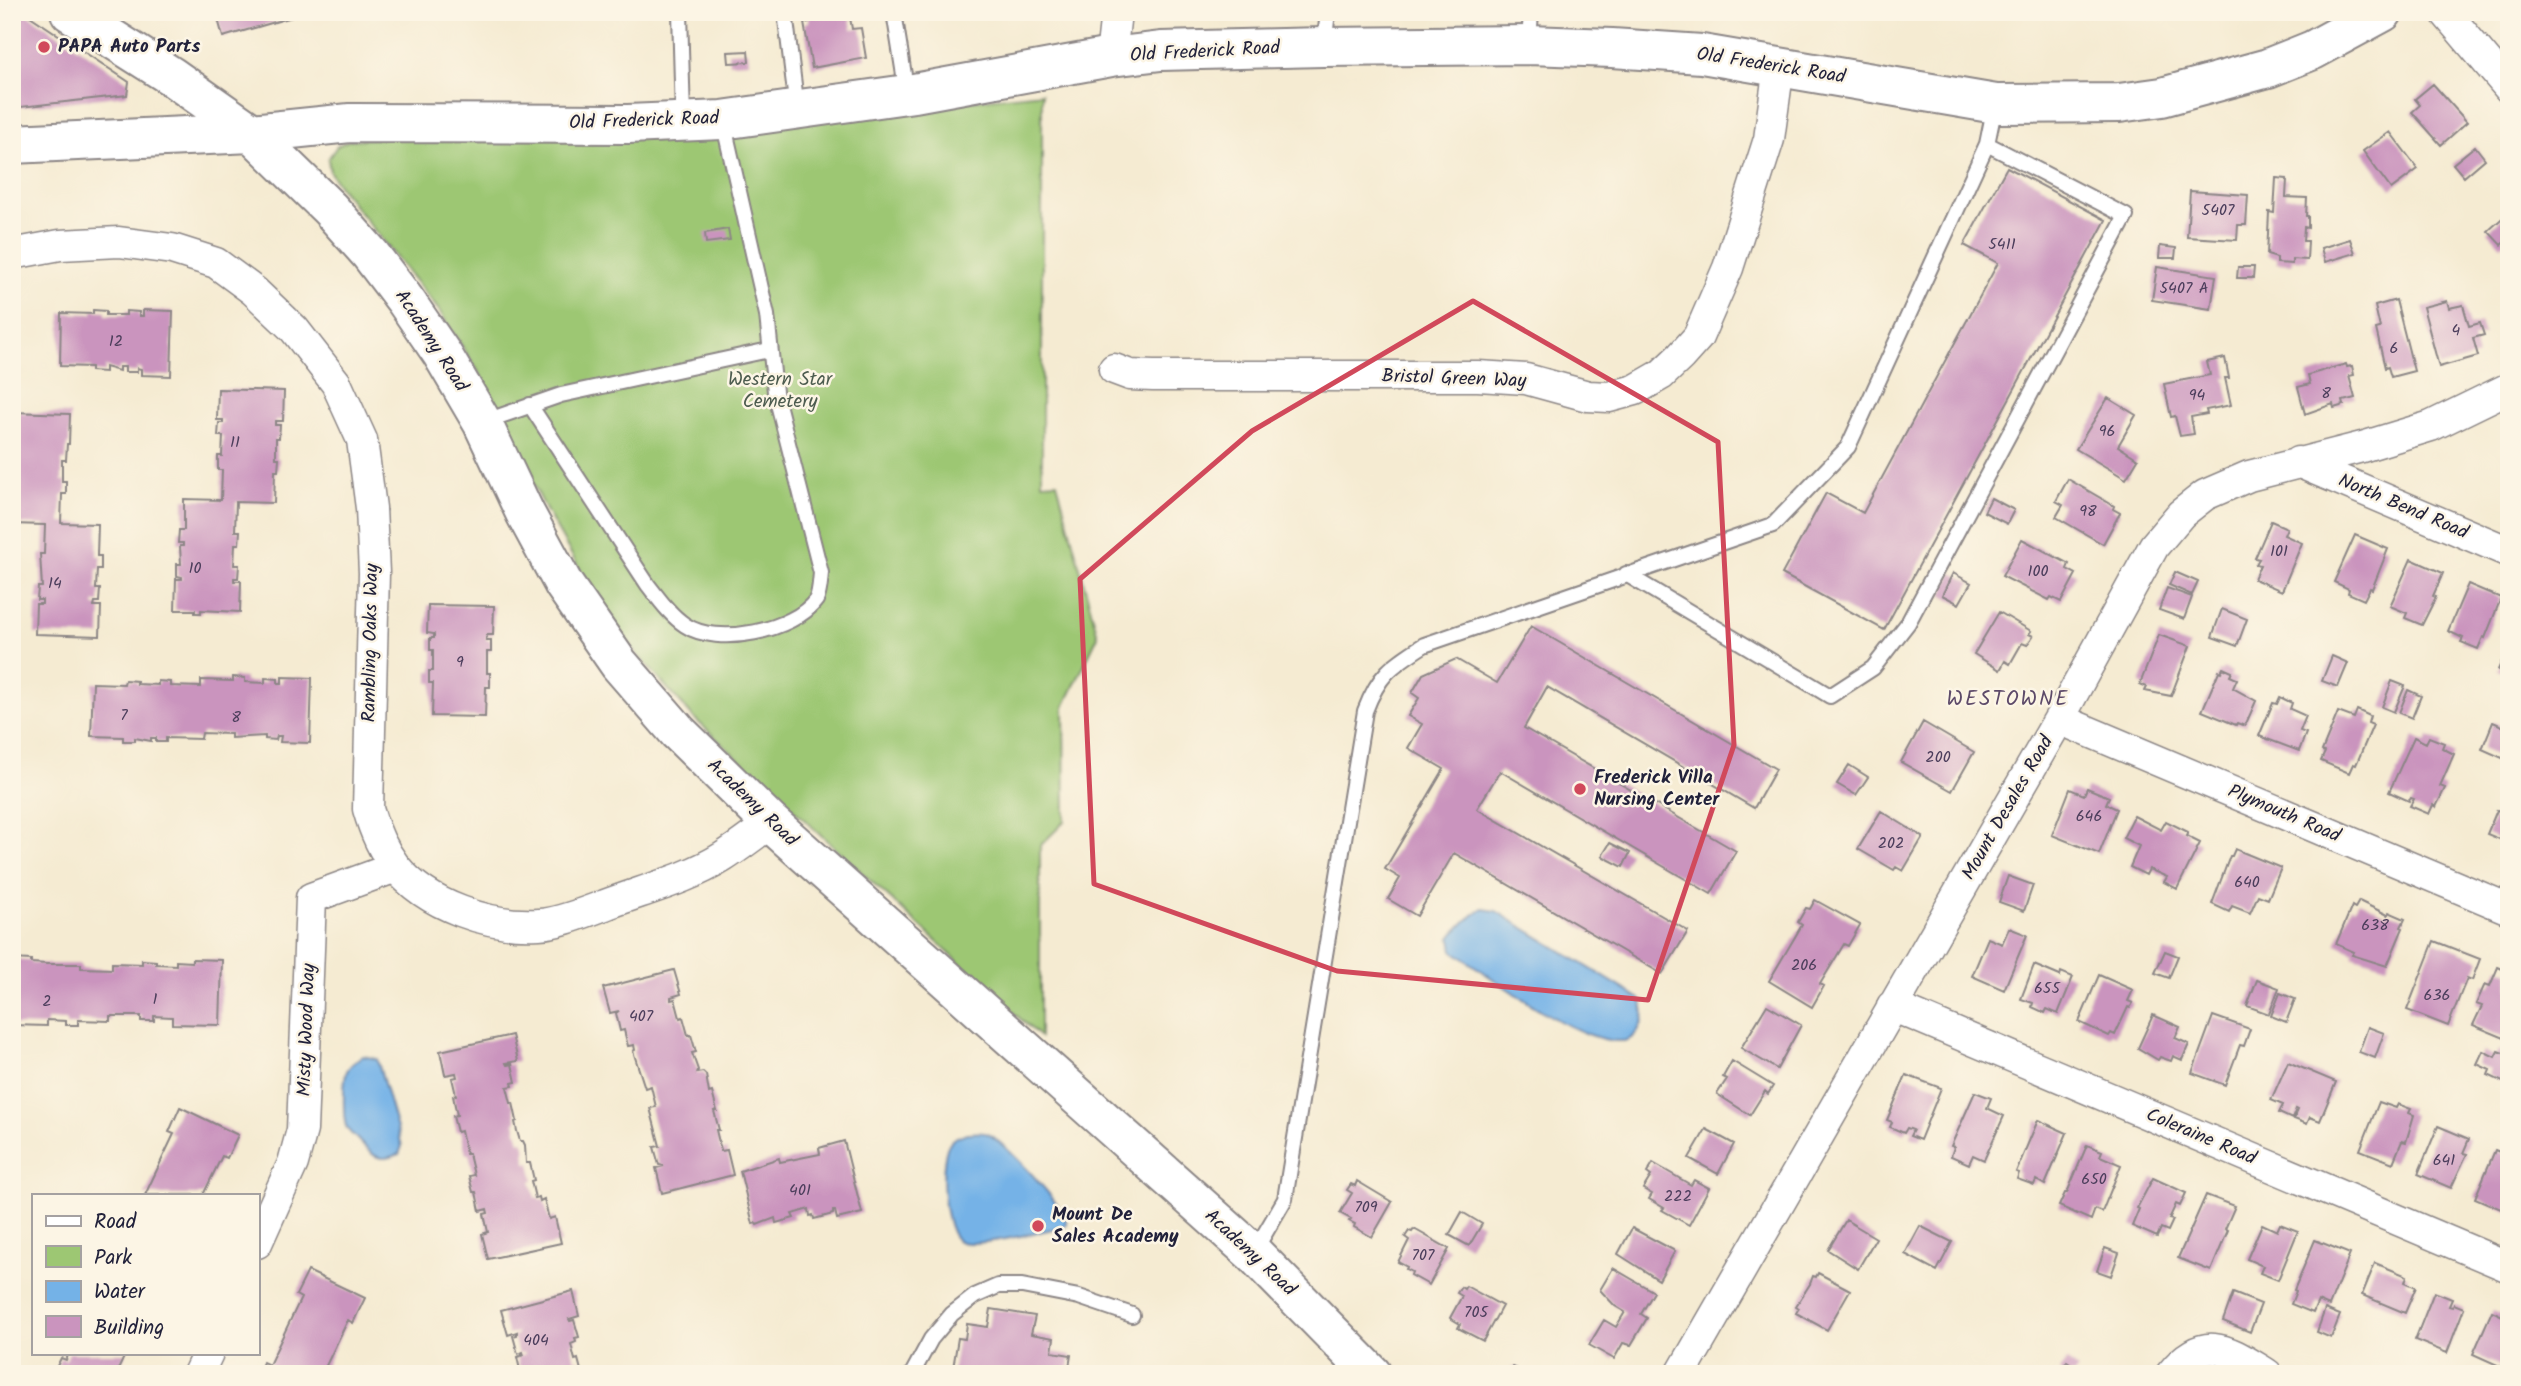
<svg xmlns="http://www.w3.org/2000/svg" width="2521" height="1386" font-family="Kalam,sans-serif">
  <rect width="100%" height="100%" fill="#fcf5e5"/>
  <filter id="ink" filterUnits="userSpaceOnUse"><feTurbulence type="fractalNoise" baseFrequency=".0143" numOctaves="2"/><feDisplacementMap in="SourceGraphic" scale="14" xChannelSelector="R" yChannelSelector="G"/><feConvolveMatrix kernelMatrix="1 2 1 2 8 2 1 2 1" color-interpolation-filters="sRGB"/></filter>
  <filter id="wash" filterUnits="userSpaceOnUse"><feTurbulence type="fractalNoise" baseFrequency=".00686" numOctaves="4" result="noise"/><feDisplacementMap in="SourceGraphic" scale="28" xChannelSelector="R" yChannelSelector="G"/><feGaussianBlur stdDeviation="1.57" result="paint"/><feColorMatrix in="noise" values="0 0 0 0 0 0 0 0 0 0 0 0 0 0 0 0 0 1.4 0 .05"/><feComposite in="paint" operator="in"/></filter>
  <g filter="url(#wash)">
    <rect width="100%" height="100%" fill="#f5ebd2"/>
    <path fill="#9dc773" stroke="#607457" stroke-width="2" d="M1042,93V483L1057,482L1098,636L1064,707L1065,821L1040,846V1037L693,717L635,652L590,587L546,510L480,374L438,309L338,185L330,172L328,159L337,146L349,140L919,106Z"/>
    <path fill="#74b2e7" stroke="#4b6a91" stroke-width="2" d="M1483,909L1496,911L1640,999C1644,1007 1645,1016 1641,1025C1637,1033 1631,1041 1622,1041C1578,1044 1490,976 1453,951L1451,938C1460,925 1469,916 1483,909Z
      M363,1056L377,1059L402,1146L399,1154C378,1164 371,1154 357,1139C353,1135 348,1132 346,1126C343,1117 343,1080 347,1071C350,1064 357,1060 363,1056Z
      M967,1133C974,1133 982,1131 988,1134C1006,1144 1064,1205 1067,1224L1063,1227C1040,1231 983,1247 961,1242C942,1237 937,1152 952,1140C955,1137 962,1135 967,1133Z"/>
    <g id="blocks">
      <path fill="#ca94be" d="M12,12H24L129,82L127,95L12,108Z
        M216,12H306V13L223,37Z
        M807,12H849L852,29L861,28L866,58L812,68L804,23L809,22Z
        M946,12H980V14L947,18Z
        M748,51L749,62L729,63L728,52Z
        M2433,84L2467,122L2441,145L2412,112L2420,105L2415,99Z
        M2390,132L2418,169L2391,189L2363,151Z
        M2475,146L2485,159L2464,177L2453,164Z
        M2007,167L2106,220L1884,630L1782,574L1826,493L1863,513L1998,263L1964,245Z
        M2276,178L2287,179L2286,197L2307,198L2306,216H2308V228L2304,227L2303,241H2308L2307,260L2292,259V264L2277,263V258L2267,255L2269,212L2274,213Z
        M2190,191L2248,195L2246,225H2238L2237,240L2187,237Z
        M2509,212V243L2507,240L2501,245L2488,231Z
        M728,229L730,240L706,243L705,233Z
        M2350,239L2355,253L2325,262L2321,248Z
        M2160,246L2176,248L2175,258H2159Z
        M2157,267L2216,276L2211,309L2152,300Z
        M2238,267H2254L2253,278H2237Z
        M2396,300L2414,371L2391,377L2388,367L2385,368L2376,329L2380,328L2375,306Z
        M2447,301L2449,308L2463,305L2469,326L2480,323L2484,335L2473,338L2478,356L2439,367L2423,307Z
        M93,310L106,311V315H126V311L139,312V316H143V310L173,311L171,376L141,375V369L137,368V372H125V367H119V371L105,367V372L91,371V367L60,366L61,313L93,314Z
        M2225,358L2229,378H2225L2231,405L2206,410L2207,414L2191,417L2194,434L2180,436L2175,416L2171,417L2164,384L2210,375L2207,362Z
        M2346,364L2347,367L2352,366L2354,375L2349,376L2355,398L2343,401L2344,405L2334,408L2333,404L2305,414L2298,387L2310,384L2308,375Z
        M218,389L284,391L283,421H275V425H280L279,438H276V458H279L278,471H275L274,503L236,502L235,531H240L239,544H235L234,565H239L238,578H234V581H241L240,612L201,610V613H195V610H175L176,579H182V577L177,576V564H181L180,546H183V543H178L179,530H184V499L221,500L222,470H218V456H222L223,436H218L219,423H223V420H217Z
        M2108,398L2136,415L2118,446L2138,459L2126,479L2076,449Z
        M12,412L70,414L69,444H67L66,460H62V481H66V494H62L61,523L98,524L97,556H101V569H97L96,589H100L99,602H95L94,606H101L100,636L35,634L36,604H42V600H37L38,587H42L40,554H44L45,525L12,524Z
        M2068,479L2114,506L2113,509L2120,513L2103,544L2056,517L2063,505L2056,501Z
        M1991,498L2014,510L2007,524L1984,512Z
        M2271,521L2287,528L2284,535L2302,543L2282,591L2254,579L2260,565L2256,564L2259,559L2255,558Z
        M2355,535L2388,549L2372,589L2370,588L2364,600L2348,593L2349,589L2334,582Z
        M2022,539L2069,564L2067,569L2076,574L2061,602L2051,597L2049,600L2002,576Z
        M2411,559L2443,573L2433,596L2436,597L2422,625L2405,618L2407,613L2390,606Z
        M2175,572L2198,582L2192,595L2169,585Z
        M1953,573L1971,583L1959,604L1942,595Z
        M2468,584L2501,598L2485,638L2483,637L2478,649L2461,642L2463,638L2448,631Z
        M2167,588L2192,597L2184,619L2159,610Z
        M428,605L494,606L493,635H487L486,640H491V652H487V673H490V687H486L485,717L432,716L433,683H429V671H433V650H430V638H434V634L427,633Z
        M2222,609L2247,619L2237,646L2212,637Z
        M1999,612L2031,631L2029,634L2033,636L2027,645L2022,643L2010,664L2005,661L2000,670L1974,654Z
        M1531,626L1776,769L1754,808L1547,687L1524,728L1736,851L1711,894L1500,771L1477,809L1688,931L1662,974L1454,853L1417,916L1388,899L1400,878L1385,869L1444,769L1408,748L1422,724L1408,716L1419,698L1412,693L1423,674L1456,659L1497,683Z
        M2159,635L2190,646L2171,696L2145,691L2147,687L2140,684Z
        M2509,645V674L2498,670Z
        M2332,656L2348,663L2338,687L2322,681Z
        M2223,668L2232,672L2230,676L2237,679L2233,688L2256,701L2245,726L2237,723L2236,725L2202,711L2219,671L2221,672Z
        M233,677L245,678V682L265,683V678L278,679V683H282V677L312,678L310,743L280,742L281,736H277L276,740L265,739V736L231,738V734L202,733L201,739L166,738V742H156V738H151V741L135,738V741H123V737L91,736L93,683L124,684L125,680L137,681V684L158,685V681L170,682V686L201,687V680L233,681Z
        M2392,681L2405,686L2394,712L2382,707Z
        M2408,690L2421,696L2412,718L2399,713Z
        M2280,697L2292,703L2290,709L2306,716L2300,731L2306,733L2299,751L2259,736L2273,703L2277,704Z
        M2357,710L2370,716L2368,723L2373,725L2356,765L2353,764L2349,773L2321,761L2325,752L2322,751L2338,712L2354,718Z
        M1923,722L1974,752L1952,791L1901,762Z
        M2493,722L2509,729V761L2482,749Z
        M2414,737L2426,743L2429,737L2444,743L2442,748L2454,754L2440,786L2445,788L2436,807L2433,805L2429,814L2410,806L2414,799L2411,798L2409,801L2389,792Z
        M1849,765L1868,777L1856,795L1837,784Z
        M2087,788L2109,797L2106,804L2117,809L2099,854L2052,835L2070,789L2084,795Z
        M2509,792V843L2487,834L2497,810L2501,811Z
        M1881,811L1923,837L1903,871L1896,867L1894,870L1858,849Z
        M2134,816L2161,830L2166,821L2188,832L2186,836L2200,843L2177,889L2164,882L2167,877L2149,869L2146,875L2130,867L2139,846L2123,838Z
        M1610,843L1630,853L1623,867L1602,856Z
        M2235,849L2281,868L2268,899L2258,895L2250,913L2232,906L2229,912L2212,904L2230,856H2232Z
        M2008,876L2033,885L2024,911L1999,902Z
        M1815,900L1860,925L1848,946L1844,944L1820,984L1824,986L1812,1007L1769,981L1802,925L1798,922L1806,908L1810,909Z
        M2359,901L2388,915L2389,912L2405,919L2401,927L2403,928L2387,966L2352,955L2354,952L2336,944L2352,906L2355,908Z
        M2009,928L2027,935L2004,990L1972,976L1988,938L2002,944Z
        M2434,941L2480,959L2472,980L2467,978L2448,1026L2407,1010Z
        M2165,951L2178,956L2169,978L2155,973Z
        M12,959L31,960V963L47,964H81V968L112,969V963L142,964V960L156,961V964L176,965V961L192,962V959L222,960L220,1025L172,1024V1017L154,1016V1021H141V1016H110V1021L78,1020V1025H66V1021L47,1020V1026L12,1025Z
        M2034,965L2060,976L2061,972L2073,977L2058,1014L2047,1009L2045,1013L2032,1007L2033,1003L2021,999Z
        M2498,967L2509,972V1040L2473,1025L2482,1006L2476,1004L2485,984L2490,986Z
        M674,970L681,994L671,997V1000L675,999L680,1018L683,1017L688,1035H691L696,1052L692,1053L698,1070L697,1073L703,1072L706,1075L709,1093L712,1092L717,1111H714L719,1130H716L721,1151L727,1150L733,1175L662,1193L656,1168L664,1166L659,1165L654,1147L660,1146L650,1108L656,1107L651,1086L645,1088L633,1051L635,1050L634,1045L628,1046L624,1030L620,1031L616,1013L619,1011L610,1013L603,988Z
        M2099,975L2133,990L2128,1001L2133,1003L2130,1008L2128,1007L2115,1035L2111,1033L2109,1036L2079,1022Z
        M2257,980L2279,988L2269,1014L2247,1006Z
        M2280,993L2295,999L2286,1022L2271,1016Z
        M1767,1005L1801,1025L1777,1069L1741,1048Z
        M2153,1015L2180,1027L2175,1038L2189,1044L2182,1060L2173,1056L2171,1061L2160,1057L2158,1060L2138,1048Z
        M2213,1016L2250,1029L2244,1046L2240,1045L2225,1085L2192,1073Z
        M2368,1027L2384,1033L2375,1058L2359,1052Z
        M512,1035L518,1061L506,1063L507,1065L512,1064L516,1082L512,1083L513,1086L507,1087L511,1103H513L517,1121L515,1122L517,1131L520,1141H523L525,1145L526,1163H530L534,1180L531,1181L535,1198L539,1197L540,1201L544,1199L549,1219L555,1217L561,1243L488,1259L482,1234L488,1232L484,1214L488,1213L487,1209L480,1211L476,1192H473L469,1176L474,1175L469,1154H466L461,1131L457,1132L453,1116L457,1115L453,1096L456,1095L452,1078L457,1077L456,1073L445,1075L440,1051Z
        M2483,1051L2495,1057L2498,1051L2509,1055V1085L2488,1075L2490,1070L2477,1064Z
        M1732,1061L1773,1086L1768,1094L1765,1091L1750,1115L1717,1094L1727,1079L1723,1077Z
        M2288,1062L2336,1082L2320,1121L2310,1117L2307,1124L2294,1119L2298,1110L2296,1109L2292,1119L2279,1113L2283,1105L2271,1100Z
        M1906,1075L1941,1088L1920,1140L1910,1136L1913,1130L1907,1128L1904,1133L1890,1127L1892,1122L1887,1120Z
        M1975,1092L1991,1098L1987,1108L2004,1116L1984,1160L1973,1155L1969,1164L1951,1156L1954,1147L1951,1146Z
        M2379,1102L2396,1108L2398,1104L2411,1109L2409,1113L2414,1115L2406,1142L2402,1141L2393,1163L2360,1150Z
        M180,1107L238,1135L227,1158L222,1156L203,1195H145L174,1134L169,1132Z
        M2038,1120L2067,1133L2045,1185L2036,1180L2034,1185L2017,1179L2019,1173L2016,1172Z
        M2438,1126L2469,1139L2463,1153L2467,1154L2451,1188L2418,1174Z
        M1706,1129L1734,1144L1718,1174L1689,1158Z
        M844,1141L862,1213L837,1219L835,1211H833V1214L814,1219L813,1215L810,1216L809,1209L792,1214L794,1218L776,1223L775,1218L757,1225L756,1223L753,1224L740,1171L779,1158L780,1162L820,1154L819,1148Z
        M2087,1145L2102,1151L2100,1156L2121,1165L2102,1212L2095,1209L2091,1220L2059,1206L2065,1193H2067Z
        M2495,1150L2509,1156L2508,1212L2475,1198Z
        M1653,1163L1691,1185L1694,1180L1709,1188L1689,1225L1662,1210L1664,1208L1649,1199L1652,1194L1643,1189L1651,1176L1647,1173Z
        M2153,1178L2186,1193L2180,1206L2176,1204L2169,1219L2173,1220L2168,1231L2161,1228L2157,1237L2132,1226L2139,1209L2137,1208Z
        M1357,1181L1392,1202L1372,1237L1354,1227L1355,1224L1349,1221L1351,1219L1340,1213L1352,1193L1347,1190L1351,1184L1355,1186Z
        M2206,1195L2235,1206L2225,1229L2228,1230L2211,1271L2178,1258Z
        M1462,1212L1482,1224L1469,1246L1449,1235Z
        M1846,1220L1876,1238L1858,1269L1828,1250Z
        M2262,1224L2277,1231L2280,1224L2298,1231L2278,1280L2260,1273L2263,1266L2247,1259Z
        M1920,1226L1952,1242L1937,1271L1905,1254Z
        M1632,1228L1675,1251L1659,1280L1618,1254Z
        M1414,1229L1449,1249L1429,1285L1411,1275L1412,1272L1406,1269L1407,1267L1398,1262L1409,1240L1405,1237L1409,1231L1412,1232Z
        M2315,1240L2350,1254L2329,1306L2318,1301L2313,1313L2291,1304L2296,1291L2294,1290Z
        M2105,1248L2119,1253L2111,1276L2097,1271Z
        M2375,1263L2407,1276L2405,1282L2416,1287L2405,1313L2362,1295Z
        M1613,1268L1654,1292L1641,1314L1647,1318L1631,1345L1623,1343L1614,1359L1589,1345L1604,1320L1616,1327L1625,1312L1615,1306L1600,1290Z
        M308,1271L365,1298L353,1323L348,1320L322,1374H258L263,1362L269,1365L301,1298L296,1295Z
        M1818,1273L1850,1290L1827,1330L1796,1313L1799,1308L1796,1306L1810,1284L1813,1276L1816,1277Z
        M1466,1286L1502,1306L1483,1341L1458,1328L1460,1324L1450,1318L1462,1296L1457,1293L1461,1287L1464,1289Z
        M573,1291L579,1316L569,1319L570,1321L574,1320L579,1337L575,1338L576,1342L571,1344L575,1360L578,1359L582,1374H521L517,1357L524,1355L523,1352L518,1354L513,1336L517,1335V1332L508,1335L501,1310Z
        M2434,1292L2452,1299L2449,1306L2453,1307L2454,1304L2464,1308L2447,1353L2415,1340Z
        M2233,1293L2261,1304L2250,1332L2223,1321Z
        M991,1309L1035,1316L1031,1334L1054,1338L1052,1352L1071,1355L1068,1374H952L958,1338L965,1339L967,1324L988,1327Z
        M2325,1309L2340,1315L2331,1338L2317,1332Z
        M2492,1311L2509,1319V1358L2504,1368L2473,1354Z
        M69,1353H126L116,1374H53L61,1358L66,1360Z
        M2067,1361L2078,1369L2074,1374H2062L2059,1371Z
        M1513,1367L1528,1374H1510Z"/>
    </g>
  </g>
  <g filter="url(#ink)">
    <use href="#blocks" fill-opacity="0" stroke="#8c8686" stroke-width="2"/>
    <g fill="none" stroke-linecap="round" stroke-linejoin="round">
      <g stroke="#8c8686" stroke-width="18">
        <path id="lane" d="M680,12L683,119
          M785,12L797,109
          M894,12L907,94
          M1529,42L1531,12
          M1324,46L1328,12
          M530,405L648,585C659,599 670,615 685,625C717,647 794,631 816,600C820,593 820,581 821,573L775,392L767,315L723,121
          M483,422L561,395L769,350
          M1626,574L1830,696L1873,668L1908,623L2126,216L1987,144
          M1254,1252L1285,1199L1365,711C1379,674 1391,666 1424,645L1773,525L1848,447L1987,144L1995,105
          M912,1374L931,1339L952,1314L975,1296L998,1286H1022L1079,1297L1132,1315"/>
      </g>
      <g stroke="#8c8686" stroke-width="33">
        <path id="street" d="M2445,12L2509,88
          M1111,57L1116,12
          M12,254L60,245L119,242L172,249L216,263L254,291L294,329L336,383L362,440L371,508L374,573L368,809C374,830 382,849 395,866C427,906 490,927 539,924C560,923 585,912 605,905C644,890 688,879 723,857C739,847 755,834 771,823
          M1114,369L1130,375L1153,376H1478L1526,379L1588,396L1609,397L1635,390L1661,375L1681,356L1698,337L1728,268L1769,139L1779,66
          M2298,462L2509,552
          M2059,719L2509,909
          M1892,1006L2509,1267
          M257,1243L293,1163L302,1130L311,898L396,867
          M198,1374L208,1353
          M1681,1374L2059,719L2154,546L2181,514L2205,495L2249,476L2362,447L2431,426L2509,388
          M2171,1374C2205,1331 2229,1351 2267,1374"/>
      </g>
      <g stroke="#8c8686" stroke-width="42">
        <path id="secondary" d="M70,12L171,76L252,133L330,209L370,254L405,300L442,354L482,422L525,513L564,585L619,664L678,732L771,823L1253,1253L1372,1374
          M12,144L252,133L350,123L628,124L722,120L914,93L1111,57L1161,51L1323,47L1529,45L1612,48L1702,54L1996,104L2119,103L2162,97L2268,68L2313,50L2383,12"/>
      </g>
      <use href="#lane" stroke="#fff" stroke-width="14"/>
      <use href="#street" stroke="#fff" stroke-width="30"/>
      <use href="#secondary" stroke="#fff" stroke-width="38"/>
    </g>
  </g>
  <path fill="none" stroke="#d1495b" stroke-width="5" stroke-linejoin="round" d="M1473,301L1718,442L1734,745L1648,1000L1337,971L1094,884L1080,579L1252,431Z"/>
  <g fill="#d1495b" stroke="#fcf5e5" stroke-width="2.5">
    <circle cx="44" cy="47" r="7"/>
    <circle cx="1580" cy="789" r="7"/>
    <circle cx="1038" cy="1226" r="7"/>
  </g>
  <g text-anchor="middle" dominant-baseline="central" stroke-width="5" stroke-linejoin="round" paint-order="stroke">
    <g font-size="16" fill="#4c3e5c">
      <text x="2218" y="210">5407</text>
      <text x="2002" y="244">5411</text>
      <text x="2184" y="288">5407 A</text>
      <text x="2456" y="330">4</text>
      <text x="116" y="341">12</text>
      <text x="2394" y="348">6</text>
      <text x="2326" y="393">8</text>
      <text x="2197" y="395">94</text>
      <text x="2107" y="431">96</text>
      <text x="235" y="442">11</text>
      <text x="2088" y="511">98</text>
      <text x="2279" y="551">101</text>
      <text x="195" y="568">10</text>
      <text x="2038" y="571">100</text>
      <text x="55" y="583">14</text>
      <text x="460" y="662">9</text>
      <text x="124" y="715">7</text>
      <text x="236" y="717">8</text>
      <text x="1938" y="757">200</text>
      <text x="2089" y="816">646</text>
      <text x="1891" y="843">202</text>
      <text x="2247" y="882">640</text>
      <text x="2375" y="925">638</text>
      <text x="1804" y="965">206</text>
      <text x="2047" y="988">655</text>
      <text x="2437" y="995">636</text>
      <text x="155" y="999">1</text>
      <text x="47" y="1001">2</text>
      <text x="641" y="1016">407</text>
      <text x="2444" y="1160">641</text>
      <text x="2094" y="1179">650</text>
      <text x="800" y="1190">401</text>
      <text x="1678" y="1196">222</text>
      <text x="1366" y="1207">709</text>
      <text x="1423" y="1255">707</text>
      <text x="1476" y="1312">705</text>
      <text x="536" y="1340">404</text>
    </g>
    <g font-size="19" font-weight="bold" fill="#22223b" stroke="#fcf5e5" text-anchor="start">
      <text x="58" y="47">PAPA Auto Parts</text>
      <text x="1594" y="778">Frederick Villa<tspan x="1594" dy="22">Nursing Center</tspan></text>
      <text x="1052" y="1215">Mount De<tspan x="1052" dy="22">Sales Academy</tspan></text>
    </g>
    <g font-size="19" fill="#22223b" stroke="#fcf5e5">
      <text transform="translate(1205 52) rotate(-3)">Old Frederick Road</text>
      <text transform="translate(1771 66) rotate(9)">Old Frederick Road</text>
      <text transform="translate(644 121) rotate(-2)">Old Frederick Road</text>
      <text transform="translate(431 341) rotate(57)">Academy Road</text>
      <text transform="translate(1454 379) rotate(2)">Bristol Green Way</text>
      <text transform="translate(2403 507) rotate(23)">North Bend Road</text>
      <text transform="translate(371 643) rotate(-89)">Rambling Oaks Way</text>
      <text transform="translate(752 803) rotate(44)">Academy Road</text>
      <text transform="translate(2008 808) rotate(-60)">Mount Desales Road</text>
      <text transform="translate(2284 814) rotate(23)">Plymouth Road</text>
      <text transform="translate(307 1030) rotate(-88)">Misty Wood Way</text>
      <text transform="translate(2201 1137) rotate(23)">Coleraine Road</text>
      <text transform="translate(1250 1253) rotate(43)">Academy Road</text>
    </g>
    <g font-size="19" fill="#4d5c4f" stroke="#fcf5e5">
      <text x="780" y="380">Western Star<tspan x="780" dy="22">Cemetery</tspan></text>
    </g>
    <g font-size="21" letter-spacing="2" fill="#5d4a69" stroke="#fcf5e5">
      <text x="2008" y="699">WESTOWNE</text>
    </g>
  </g>
  <rect width="2521" height="1386" fill="none" stroke="#fcf5e5" stroke-width="42"/>
  <rect x="32" y="1194" width="228" height="161" fill="#fcf5e5" stroke="#a5a1a1" stroke-width="2"/>
  <rect x="46" y="1216" width="35" height="10" fill="#ffffff" stroke="#a5a1a1" stroke-width="2"/>
  <text x="94" y="1228" font-size="21" fill="#22223b">Road</text>
  <rect x="46" y="1246" width="35" height="21" fill="#9dc773" stroke="#a5a1a1" stroke-width="2"/>
  <text x="94" y="1264" font-size="21" fill="#22223b">Park</text>
  <rect x="46" y="1281" width="35" height="21" fill="#74b2e7" stroke="#a5a1a1" stroke-width="2"/>
  <text x="94" y="1298" font-size="21" fill="#22223b">Water</text>
  <rect x="46" y="1316" width="35" height="21" fill="#ca94be" stroke="#a5a1a1" stroke-width="2"/>
  <text x="94" y="1334" font-size="21" fill="#22223b">Building</text>
</svg>
